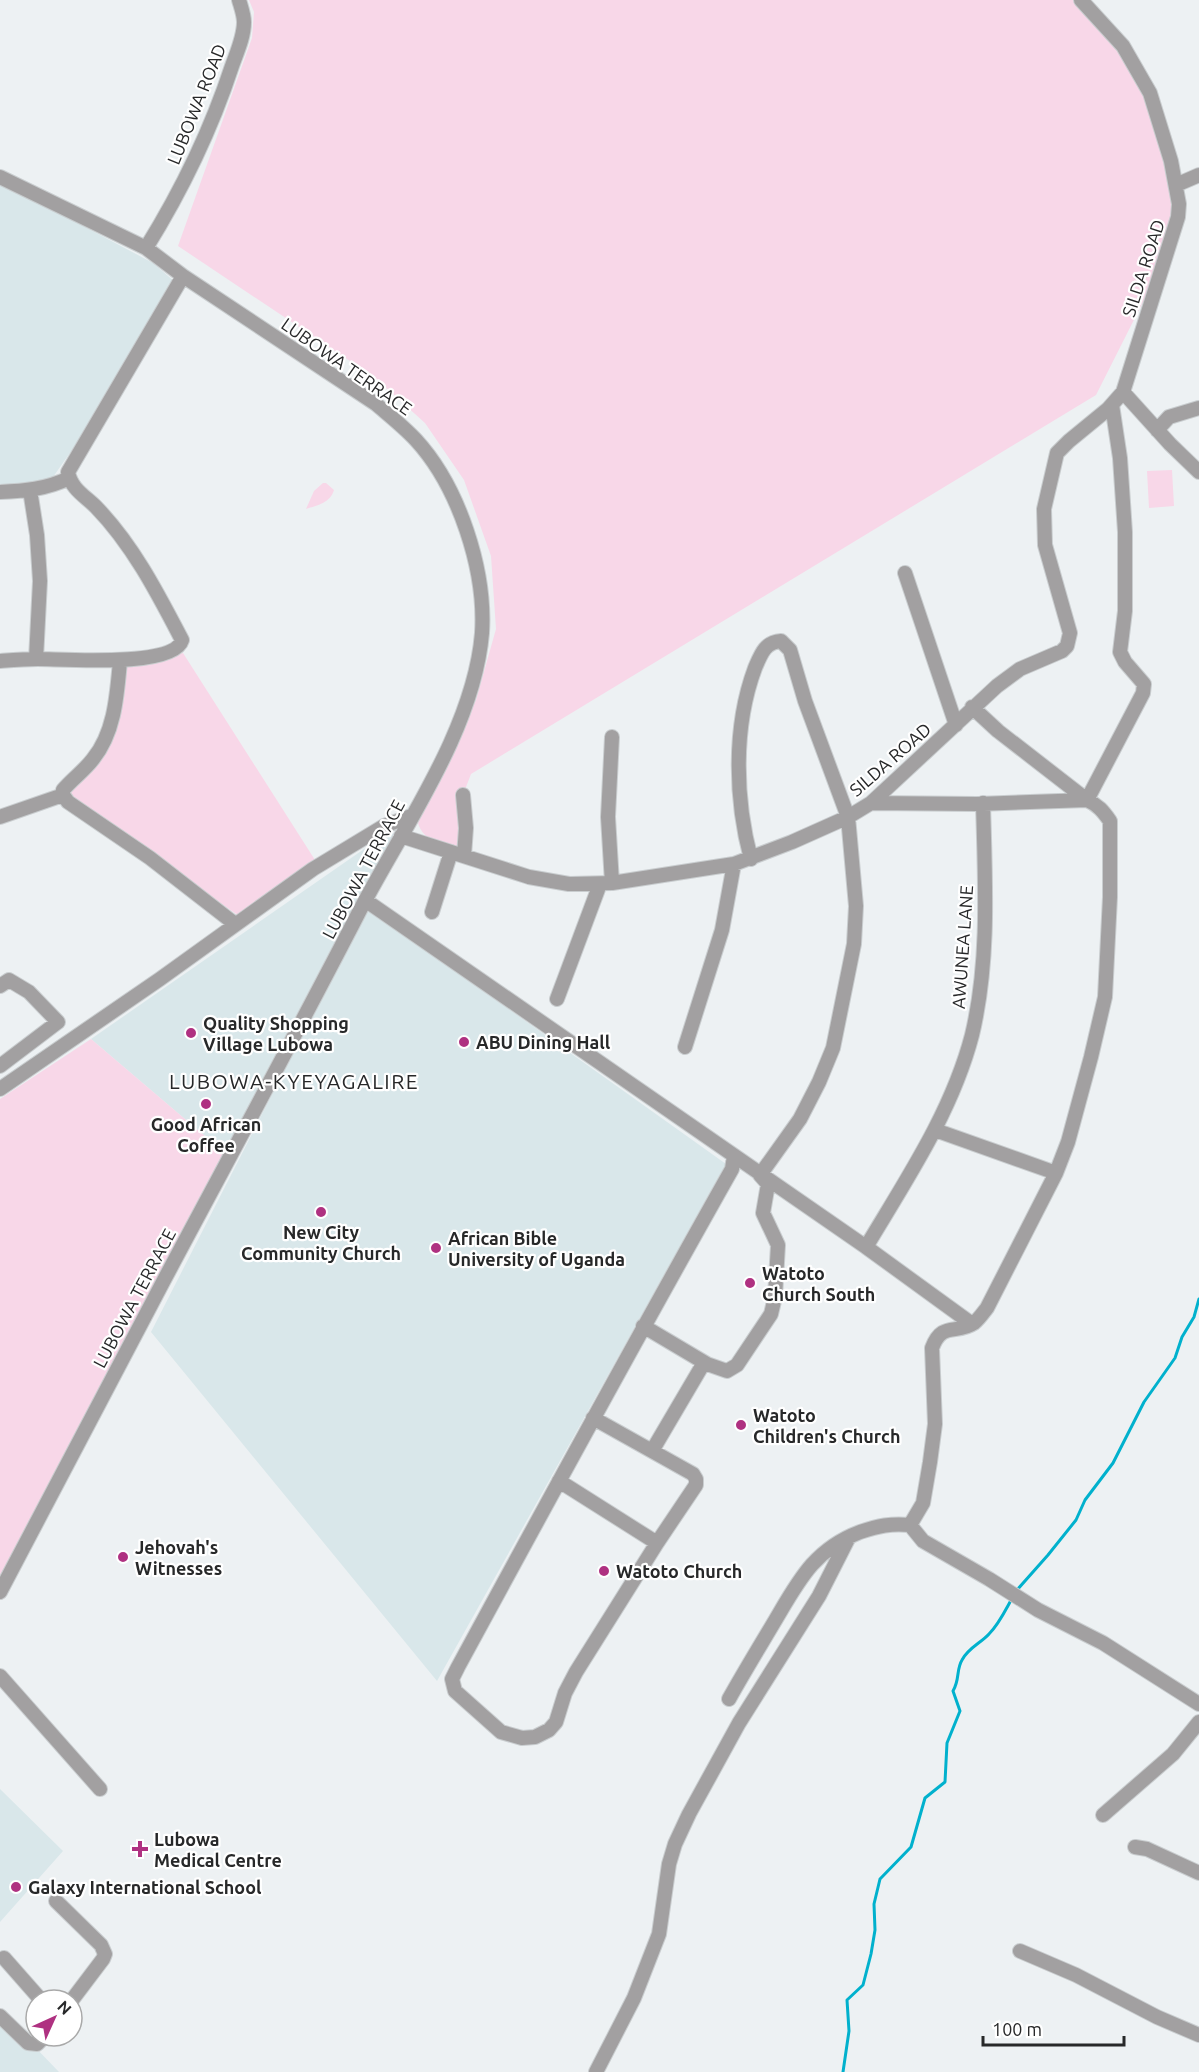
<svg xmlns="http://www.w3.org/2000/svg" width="1199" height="2072" font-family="Ubuntu,sans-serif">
  <rect width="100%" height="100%" fill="#edf1f3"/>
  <path fill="#d9e7ea" d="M0,182L153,263L175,282L135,352L72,450L53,477L41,481L0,485Z
    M390,831L393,832V837L243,1119L226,1154L91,1039Z
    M367,908L726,1164L437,1681L151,1332Z
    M0,1789L63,1851L0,1922Z
    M0,2012L33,2045L59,2072H0Z"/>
  <path fill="#f8d7e8" d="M249,0H1077L1127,59L1152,113L1178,210L1150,288L1096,395L471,774L466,787L459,794L461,825L458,850C442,844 423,841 418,823L476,700L496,629L491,556L464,480L425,423L374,377L178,246L252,38L254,12Z
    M1172,470L1174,506L1149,508L1147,471Z
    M323,483H326L334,490C330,503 318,505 306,509L314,491Z
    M183,653L315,860L239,916L68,796L80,779L103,757L124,699L125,667Z
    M91,1039L226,1154L51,1484L0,1577V1099Z"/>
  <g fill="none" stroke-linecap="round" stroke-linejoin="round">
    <path stroke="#01b1cd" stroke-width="3" d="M1017,1590L1048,1555L1076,1520L1085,1500L1113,1463L1144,1402L1175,1358L1182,1337L1194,1317L1199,1299
      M843,2072L849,2031L847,2000L863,1985L871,1954L875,1930L874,1904L880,1879L911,1847L925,1798L945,1782L947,1743L960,1711L953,1691C960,1679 956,1670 962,1660C968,1648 981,1643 989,1634C998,1625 1004,1613 1010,1602"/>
    <g stroke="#c9cdcf" stroke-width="16">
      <path id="minor" d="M0,177L146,248L183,276L376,404C390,416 404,427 416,440C459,487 486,570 482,633C474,730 402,829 358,914C294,1038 228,1160 163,1282C108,1385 55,1489 0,1592
        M1176,185L1199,175
        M146,248C182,190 211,130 232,66C237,52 244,37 244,22C244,15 241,7 239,0
        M1123,392L1170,444L1199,472
        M1157,430L1169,417L1199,408
        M30,490L37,535L40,581L36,659
        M0,492C24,491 47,489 69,478
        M905,573L956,725
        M0,661C13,660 25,659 38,659C63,659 174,668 182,640C158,594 133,545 96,507C85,496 71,489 68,472L183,276
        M120,661C117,694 115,732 93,759C84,771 72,779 63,790V795L68,802L150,858L235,924
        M972,707L998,731L1087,800L1143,693L1144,684L1125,662L1120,652L1125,611V532L1120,458L1112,405
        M463,795L466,828L464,856
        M871,803L977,804L1087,800C1098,805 1103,811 1110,821V897L1105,997L1091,1057L1068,1142L1056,1173L987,1308C983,1313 979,1319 974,1323C956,1335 942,1321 932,1348L935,1424L930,1462L923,1503L910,1525L923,1541L989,1579L1038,1610L1103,1643L1199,1704
        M0,817L63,795
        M401,836L529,877L569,884L612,883L734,864L792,842L848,817L871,803L997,686L1020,669L1062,651L1067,646L1070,633L1045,545L1044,509L1057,453L1069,441L1108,409L1123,392L1178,217L1179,204L1171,161L1150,93L1123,46L1081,0
        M612,883L608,817L612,737
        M365,900L866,1247L972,1324
        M432,912L451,852
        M0,986L9,980L29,992L58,1022L0,1066
        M557,999L600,884
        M685,1047L722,930L734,864
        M0,1089L160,979L313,869L384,826L411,816
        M935,1130L1056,1173
        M866,1247C906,1180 952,1112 972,1035C990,960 985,880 983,803
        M643,1326L707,1364
        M593,1418L693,1474L696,1479V1485L657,1543L576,1672L565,1693L556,1722L549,1730L535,1737L522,1738L501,1732L455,1691L452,1679L458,1667C548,1501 639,1334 732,1169L734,1156
        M652,1451L702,1366L707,1364L727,1371L737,1365L771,1314L775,1297L778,1245L763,1213L768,1184L760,1175L800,1119L819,1082L833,1048L854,944L856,906L848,817L805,701L790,650L781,641C765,642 761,654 755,668C733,727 735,799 751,859
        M559,1481L657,1543
        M0,1676L100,1789
        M729,1699C744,1672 760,1646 776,1619C799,1580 815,1549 860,1532C878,1526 891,1523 910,1525
        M1103,1815L1173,1754L1199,1722
        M1135,1847L1147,1849L1199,1873
        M56,1901L101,1945L105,1954L103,1959L72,2000
        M1020,1951L1076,1975L1157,2017L1199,2035
        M4,1958L41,2000
        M0,2016L28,2043L37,2044L45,2036
        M596,2072L634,1998L659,1934L669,1864L675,1844L689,1814L739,1723L819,1596L849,1537"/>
    </g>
    <use href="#minor" stroke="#a2a0a1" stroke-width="14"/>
  </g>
  <g fill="#af3181" stroke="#fff" stroke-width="2">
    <circle cx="191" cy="1033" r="6"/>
    <circle cx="464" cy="1042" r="6"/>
    <circle cx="206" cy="1104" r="6"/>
    <circle cx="321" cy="1212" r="6"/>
    <circle cx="436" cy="1248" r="6"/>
    <circle cx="750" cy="1283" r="6"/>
    <circle cx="741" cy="1425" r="6"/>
    <circle cx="123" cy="1557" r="6"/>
    <circle cx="604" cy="1571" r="6"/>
    <path d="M137 1840h6v6h6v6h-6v6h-6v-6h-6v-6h6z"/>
    <circle cx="16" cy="1887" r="6"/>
  </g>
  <g text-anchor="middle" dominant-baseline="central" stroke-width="4.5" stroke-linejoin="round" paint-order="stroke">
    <g font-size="18" fill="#272829" stroke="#fff">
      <text transform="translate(196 104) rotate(-68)">LUBOWA ROAD</text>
      <text transform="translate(1143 268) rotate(-72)">SILDA ROAD</text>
      <text transform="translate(347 366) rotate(35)">LUBOWA TERRACE</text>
      <text transform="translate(890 759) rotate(-41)">SILDA ROAD</text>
      <text transform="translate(363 869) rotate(-62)">LUBOWA TERRACE</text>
      <text transform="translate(962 947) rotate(-86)">AWUNEA LANE</text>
      <text transform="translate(134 1298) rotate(-62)">LUBOWA TERRACE</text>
    </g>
    <g font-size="18" font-weight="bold" fill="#272829" stroke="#fff" text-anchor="start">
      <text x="203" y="1023">Quality Shopping<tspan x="203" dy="21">Village Lubowa</tspan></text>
      <text x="476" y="1042">ABU Dining Hall</text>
      <text x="206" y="1124" text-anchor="middle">Good African<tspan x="206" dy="21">Coffee</tspan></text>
      <text x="321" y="1232" text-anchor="middle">New City<tspan x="321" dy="21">Community Church</tspan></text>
      <text x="448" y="1238">African Bible<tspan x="448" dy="21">University of Uganda</tspan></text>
      <text x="762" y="1273">Watoto<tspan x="762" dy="21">Church South</tspan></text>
      <text x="753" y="1415">Watoto<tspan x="753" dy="21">Children's Church</tspan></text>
      <text x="135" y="1547">Jehovah's<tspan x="135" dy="21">Witnesses</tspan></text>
      <text x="616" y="1571">Watoto Church</text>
      <text x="154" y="1839">Lubowa<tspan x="154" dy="21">Medical Centre</tspan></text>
      <text x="28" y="1887">Galaxy International School</text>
    </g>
    <g font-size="21" letter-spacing="1.5" fill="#272829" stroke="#fff">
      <text x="294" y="1081">LUBOWA-KYEYAGALIRE</text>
    </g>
  </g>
  <g transform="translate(54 2018) rotate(45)"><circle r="28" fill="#ffffff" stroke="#a9a9a9" stroke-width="1.5"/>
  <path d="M0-4.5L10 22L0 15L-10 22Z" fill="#af3181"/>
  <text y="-9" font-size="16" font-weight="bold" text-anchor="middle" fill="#272829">N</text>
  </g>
  <path d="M983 2036v9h141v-9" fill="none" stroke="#272829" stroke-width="3"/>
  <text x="992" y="2036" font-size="18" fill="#272829" stroke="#ffffff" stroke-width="4.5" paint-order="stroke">100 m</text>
</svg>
